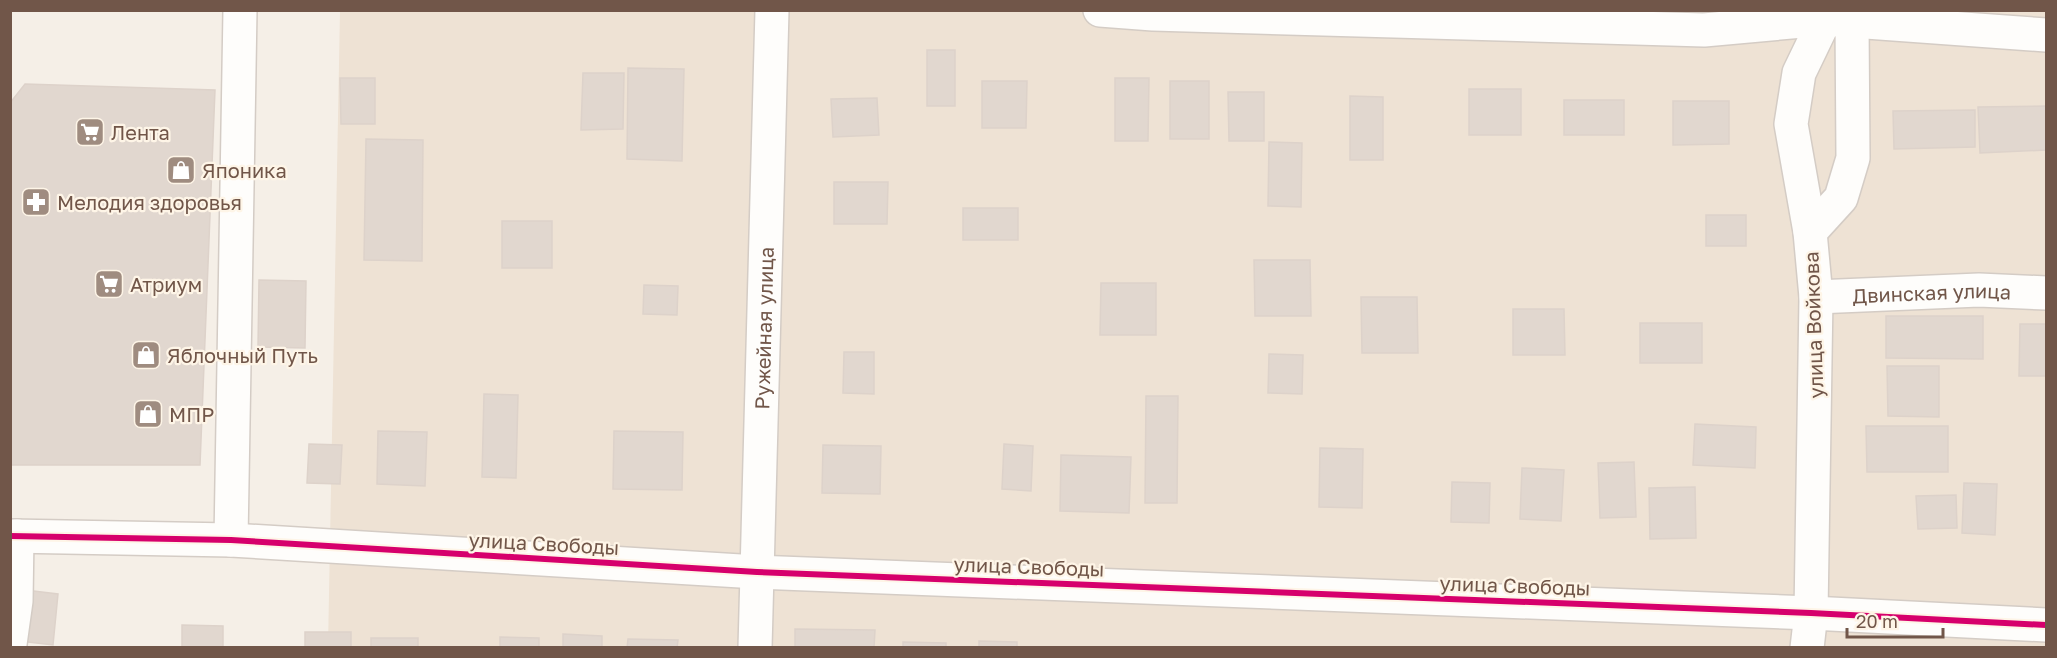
<svg xmlns="http://www.w3.org/2000/svg" width="2057" height="658" font-family="'Golos Text',sans-serif">
  <rect width="100%" height="100%" fill="#f5efe7"/>
  <path fill="#eee2d4" d="M340,11H2046V647H328Z"/>
  <path fill="#e1d7cf" stroke="#ddd2ca" stroke-width="1.5" d="M927,50H955V106H927Z
    M628,68L684,69L682,161L627,159Z
    M583,73H624L623,129L581,130Z
    M340,78H375V124H341Z
    M1115,78H1149L1148,141H1115Z
    M982,81H1027L1026,128H982Z
    M1170,81H1209V139H1170Z
    M25,84L215,90L200,465H10V103Z
    M1469,89H1521V135H1469Z
    M1228,92H1264V141H1229Z
    M1350,96L1383,97V160H1350Z
    M877,98L879,135L833,137L831,99Z
    M1564,100H1624V135H1564Z
    M1673,101H1729V144L1673,145Z
    M2046,106V150L1980,153L1978,107Z
    M1975,110V147L1894,149L1893,111Z
    M366,139L423,140L422,261L364,260Z
    M1269,142L1302,143L1301,207L1268,206Z
    M834,182H888L887,224H834Z
    M963,208H1018V240H963Z
    M1706,215H1746V246H1706Z
    M502,221H552V268H502Z
    M1254,260H1310L1311,316H1255Z
    M259,280L306,281L305,348L258,347Z
    M1101,283H1156V335H1100Z
    M644,285L678,286L677,315L643,314Z
    M1361,297H1417L1418,353H1362Z
    M1513,309H1564L1565,355H1513Z
    M1886,316H1983V359L1886,358Z
    M1640,323H1702V363H1640Z
    M2020,324H2046V376H2019Z
    M844,352H874V394L843,393Z
    M1269,354L1303,355L1302,394L1268,393Z
    M1887,366H1939V417L1888,416Z
    M484,394L518,395L516,478L482,477Z
    M1146,396H1178L1177,503H1145Z
    M1695,424L1756,427L1755,468L1693,465Z
    M1866,426H1948V472H1867Z
    M378,431L427,432L425,486L377,484Z
    M614,431L683,432L682,490L613,489Z
    M309,444L342,445L340,484L307,483Z
    M1004,444L1033,446L1031,491L1002,489Z
    M823,445L881,446L880,494L822,493Z
    M1320,448L1363,449L1362,508L1319,507Z
    M1061,455L1131,457L1129,513L1060,511Z
    M1634,462L1636,517L1600,518L1598,463Z
    M1522,468L1564,470L1561,521L1520,519Z
    M1452,482L1490,483L1489,523L1451,522Z
    M1964,483L1997,484L1995,535L1962,533Z
    M1695,487L1696,538L1650,539L1649,488Z
    M1956,495L1957,528L1918,529L1916,496Z
    M25,590L58,594L53,645L20,641Z
    M182,625L223,626V648H182Z
    M795,629L875,630L874,648H795Z
    M305,632H351V648H305Z
    M563,634L602,636V648H563Z
    M500,637L539,638V648H500Z
    M371,638H418V648H371Z
    M628,639L678,640L677,648H627Z
    M979,641L1017,642V648H979Z
    M903,642L946,643V648H903Z"/>
  <g fill="none" stroke-linecap="round" stroke-linejoin="round">
    <g stroke="#d4ccc5" stroke-width="36">
      <g id="minor">
        <path d="M1100,10L1153,14L1704,30L1825,19L2046,35"/>
        <path d="M1810,232L1841,198L1853,158L1852,21"/>
        <path id="s1" d="M1816,297L1979,290L2046,293"/>
        <path d="M10,536L231,540L757,572L1811,613L2046,625"/>
        <path d="M231,540L240,10"/>
        <path d="M10,644L16,601L17,536"/>
        <path id="s2" d="M755,648L772,10"/>
        <path d="M1807,648L1811,613L1816,297L1810,232L1791,124L1799,73L1825,19V10"/>
      </g>
    </g>
    <use href="#minor" stroke="#fefdfb" stroke-width="33"/>
    <g stroke="#fef5e7" stroke-width="10">
      <path id="cycleway" d="M10,536L231,540L757,572L1811,613L2046,625"/>
    </g>
    <use href="#cycleway" stroke="#d6006c" stroke-width="6"/>
  </g>
  <defs>
    <g id="supermarket-square" transform="scale(1.5)"><rect x="-9" y="-9" width="18" height="18" rx="4" fill="#9f8c80" stroke="#fef5e7"/><path d="M-6-5.5h2.5l.6 2H6L4.5 2H-2.5L-4.4-4H-6ZM-1.5 3.2a1.3 1.3 0 1 0 .1 0ZM3 3.2a1.3 1.3 0 1 0 .1 0Z" fill="#fff"/></g>
    <g id="shop-square" transform="scale(1.5)"><rect x="-9" y="-9" width="18" height="18" rx="4" fill="#9f8c80" stroke="#fef5e7"/><path d="M-5-2.5h2.3a2.7 3.5 0 0 1 5.4 0H5L5.5 6h-11ZM-1.5-2.5h3a1.5 2.3 0 0 0-3 0Z" fill="#fff"/></g>
    <g id="pharmacy-square" transform="scale(1.5)"><rect x="-9" y="-9" width="18" height="18" rx="4" fill="#9f8c80" stroke="#fef5e7"/><path d="M-2-6h4v4h4v4h-4v4h-4v-4h-4v-4h4Z" fill="#fff"/></g>
  </defs>
  <g fill-rule="evenodd">
    <use href="#supermarket-square" x="90" y="132"/>
    <use href="#shop-square" x="181" y="170"/>
    <use href="#pharmacy-square" x="36" y="202"/>
    <use href="#supermarket-square" x="109" y="284"/>
    <use href="#shop-square" x="146" y="355"/>
    <use href="#shop-square" x="148" y="414"/>
  </g>
  <g text-anchor="middle" dominant-baseline="central" stroke-width="4.5" stroke-linejoin="round" paint-order="stroke">
    <g font-size="20" fill="#715649" stroke="#fef5e7" text-anchor="start">
      <text x="111" y="132">Лента</text>
      <text x="202" y="170">Японика</text>
      <text x="57" y="202">Мелодия здоровья</text>
      <text x="130" y="284">Атриум</text>
      <text x="167" y="355">Яблочный Путь</text>
      <text x="169" y="414">МПР</text>
    </g>
    <g font-size="20" fill="#715649" stroke="#fef5e7">
      <text stroke="none"><textPath href="#s1" startOffset="116">Двинская улица</textPath></text>
      <text transform="translate(1813 325) rotate(-92)">улица Войкова</text>
      <text stroke="none"><textPath href="#s2" startOffset="320">Ружейная улица</textPath></text>
      <text transform="translate(544 543) rotate(3)">улица Свободы</text>
      <text transform="translate(1029 566) rotate(2)">улица Свободы</text>
      <text transform="translate(1515 585) rotate(2)">улица Свободы</text>
    </g>
  </g>
  <rect width="2057" height="658" fill="none" stroke="#715649" stroke-width="24"/>
  <path d="M1847 628v9h96v-9" fill="none" stroke="#715649" stroke-width="3"/>
  <text x="1856" y="628" font-size="18" fill="#715649" stroke="#fef5e7" stroke-width="4.5" paint-order="stroke">20 m</text>
</svg>
